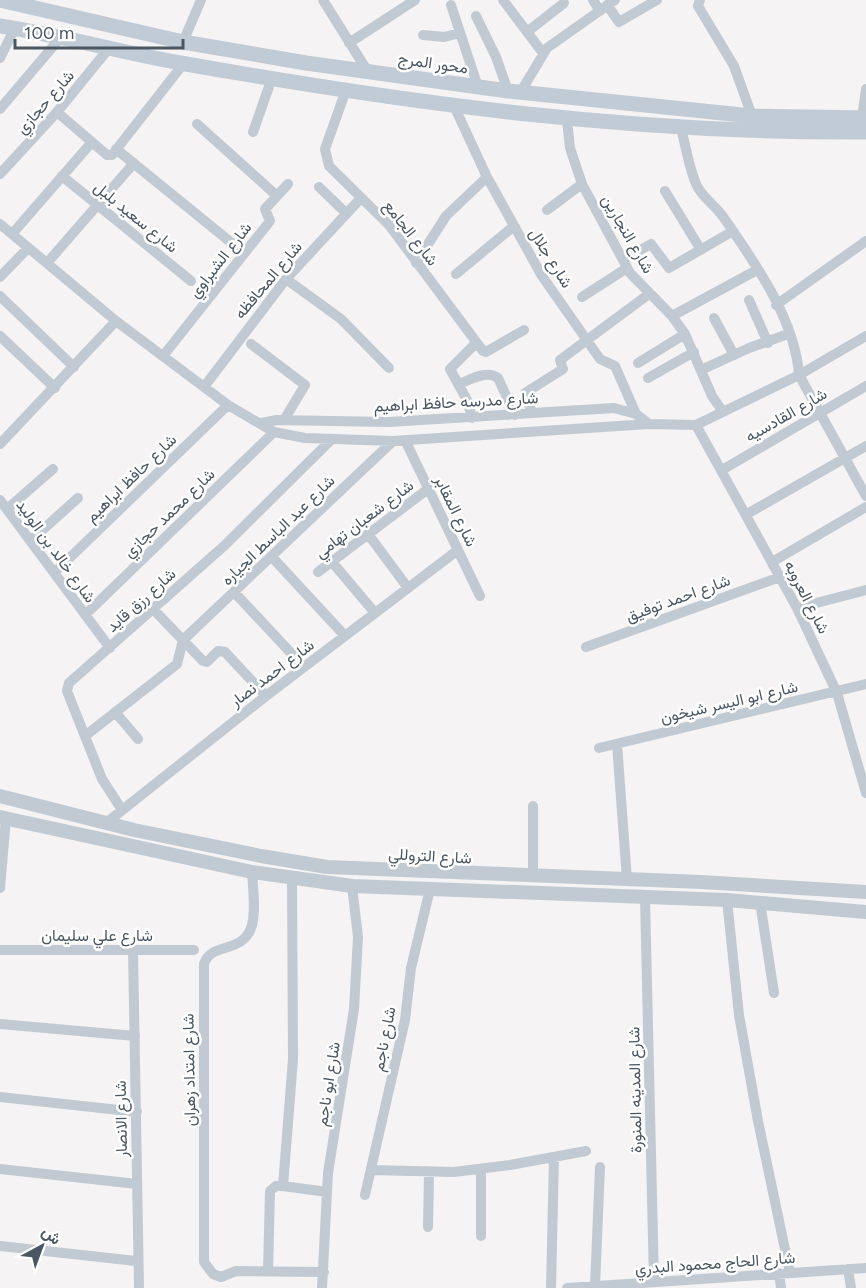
<svg xmlns="http://www.w3.org/2000/svg" width="866" height="1288" font-family="Figtree,Vazirmatn,sans-serif">
  <rect width="100%" height="100%" fill="#f5f3f3"/>
  <g fill="none" stroke-linecap="round" stroke-linejoin="round">
    <path stroke="#c1cad2" stroke-width="10" d="M323,0L368,72
      M503,0L543,53
      M593,0L600,11
      M700,0L698,6L734,66L752,116
      M451,5L478,87
      M607,5L619,22L657,0
      M476,16L496,57L508,91
      M527,32L564,3
      M423,35L444,37L460,33
      M183,42L201,0
      M349,43L415,0
      M0,58L15,28
      M346,90L325,149L329,166L389,225L483,351L486,352L524,330
      M520,93L547,48L615,0
      M454,106L487,177L542,276L600,359L615,366L636,414
      M0,109L61,37
      M57,112L107,155H112L184,63
      M862,118L866,89
      M567,120L570,148L582,184L630,273L672,316L685,334L712,396L723,412
      M197,124L277,196
      M681,128C686,147 689,169 697,186C703,198 716,206 724,218C755,263 795,319 799,375L866,496
      M253,132L272,78
      M116,149L244,253
      M0,174L57,112L110,47
      M62,176L191,281
      M319,187L346,213
      M665,191L701,250
      M547,210L582,184
      M0,224L116,321L228,405L274,432L305,438L393,441L649,424L696,425L799,375L866,336
      M12,234L92,142
      M624,259L651,244L669,268L733,231
      M47,263L134,163
      M416,263L446,216L487,177
      M456,274L514,226
      M0,277L28,248
      M286,279L341,319L389,368
      M0,296L74,367
      M582,297L627,268
      M749,300L768,343
      M776,305L866,241
      M672,316L757,270
      M714,318L734,355
      M0,336L55,388
      M251,344L305,385L284,420
      M163,356L270,221L265,209L288,184
      M638,363L685,334
      M701,370L749,348L788,334
      M648,378L694,352
      M459,384C472,379 486,370 498,378L515,415
      M204,387L286,279L361,198
      M532,413L525,393L563,369L560,360L649,294
      M472,418L467,400L450,369L476,343
      M261,423L277,420L389,422L614,408L636,414L649,424
      M696,425L797,608L837,693L866,793
      M405,440L480,596
      M0,444L116,321
      M722,470L866,386
      M0,500L110,648
      M7,509L53,469
      M747,514L866,446
      M368,534L408,588
      M30,541L78,498
      M272,557L345,636
      M332,562L375,613
      M772,562L866,507
      M318,572L428,489
      M54,573L228,405
      M234,592L304,667
      M797,608L866,590
      M153,609L203,661L207,662L218,651L225,652L266,696
      M85,615L274,432
      M586,647L780,577
      M115,712L138,739
      M85,736L177,664L183,640L393,441
      M617,744L627,880
      M599,748L866,684
      M533,806V877
      M122,810L102,779L67,691L69,683L224,546L332,439
      M106,823L266,696L458,550
      M252,872C253,889 256,909 252,925C244,955 211,941 204,964V1262L213,1274L221,1277L236,1271L324,1272
      M0,888L6,818
      M645,898L654,1282
      M727,900L739,1015L758,1121L790,1273
      M760,902L774,993
      M0,950H194
      M133,950L139,1288
      M0,1024L135,1036
      M0,1097L137,1112
      M0,1169L137,1184
      M481,1169V1236
      M371,1170L454,1172L510,1165L586,1151
      M283,1186L293,1059L292,879
      M365,1195L405,1020L411,968L430,889
      M428,1227L429,1173
      M0,1246L136,1261
      M848,1269L851,1288
      M268,1271L270,1191L276,1186H283L327,1192
      M779,1273L781,1288
      M595,1286L600,1167
      M322,1288L328,1173L354,1009L358,937L352,886
      M551,1288L554,1157
      M567,1288L866,1268"/>
    <path stroke="#c1cad2" stroke-width="14" d="M0,796L134,830L261,856L327,867L701,882L866,892
      M0,817L252,872L352,886L727,900L866,912"/>
    <path stroke="#c1cbd6" stroke-width="15" d="M0,0L183,42L306,63L508,91L752,116L866,118
      M0,26C63,36 124,53 186,64C413,104 636,134 866,132"/>
  </g>
  <g text-anchor="middle" dominant-baseline="central" stroke-width="5" stroke-linejoin="round" paint-order="stroke">
    <g font-size="16" fill="#4a5661" stroke="#fff">
      <text transform="translate(433 63) rotate(8)">محور المرج</text>
      <text transform="translate(45 102) rotate(-49)">شارع حجازي</text>
      <text transform="translate(136 217) rotate(39)">شارع سعيد بلبل</text>
      <text transform="translate(411 233) rotate(52)">شارع الجامع</text>
      <text transform="translate(628 234) rotate(60)">شارع النجارين</text>
      <text transform="translate(551 258) rotate(58)">شارع جلال</text>
      <text transform="translate(220 260) rotate(-52)">شارع الشبراوي</text>
      <text transform="translate(268 280) rotate(-50)">شارع المحافظه</text>
      <text transform="translate(456 402) rotate(-3)">شارع مدرسه حافظ ابراهيم</text>
      <text transform="translate(786 415) rotate(-30)">شارع القادسيه</text>
      <text transform="translate(131 478) rotate(-44)">شارع حافظ ابراهيم</text>
      <text transform="translate(456 511) rotate(64)">شارع المقابر</text>
      <text transform="translate(169 513) rotate(-44)">شارع محمد حجازي</text>
      <text transform="translate(364 519) rotate(-37)">شارع شعبان تهامي</text>
      <text transform="translate(278 530) rotate(-44)">شارع عبد الباسط الجياره</text>
      <text transform="translate(56 551) rotate(54)">شارع خالد بن الوليد</text>
      <text transform="translate(807 597) rotate(63)">شارع العروبه</text>
      <text transform="translate(678 598) rotate(-20)">شارع احمد توفيق</text>
      <text transform="translate(141 600) rotate(-42)">شارع رزق قايد</text>
      <text transform="translate(272 673) rotate(-37)">شارع احمد نصار</text>
      <text transform="translate(729 702) rotate(-13)">شارع ابو اليسر شيخون</text>
      <text transform="translate(430 856) rotate(3)">شارع التروللي</text>
      <text x="97" y="935">شارع علي سليمان</text>
      <text transform="translate(384 1039) rotate(-79)">شارع ناجم</text>
      <text transform="translate(189 1070) rotate(-91)">شارع امتداد زهران</text>
      <text transform="translate(328 1084) rotate(-81)">شارع ابو ناجم</text>
      <text transform="translate(635 1090) rotate(-91)">شارع المدينه المنورة</text>
      <text transform="translate(121 1119) rotate(-91)">شارع الانصار</text>
      <text transform="translate(715 1263) rotate(-4)">شارع الحاج محمود البدري</text>
    </g>
  </g>
  <g transform="translate(42 1246) rotate(41)" stroke="#ffffff" stroke-width="4.5" paint-order="stroke">
  <path d="M0-4.5L10 22L0 15L-10 22Z" fill="#4a5661"/>
  <text y="-9" font-size="16" font-weight="bold" text-anchor="middle" fill="#4a5661">ش</text>
  </g>
  <path d="M15 39v9h168v-9" fill="none" stroke="#4a5661" stroke-width="3"/>
  <text x="24" y="39" font-size="18" fill="#4a5661" stroke="#ffffff" stroke-width="4.5" paint-order="stroke">100 m</text>
</svg>
